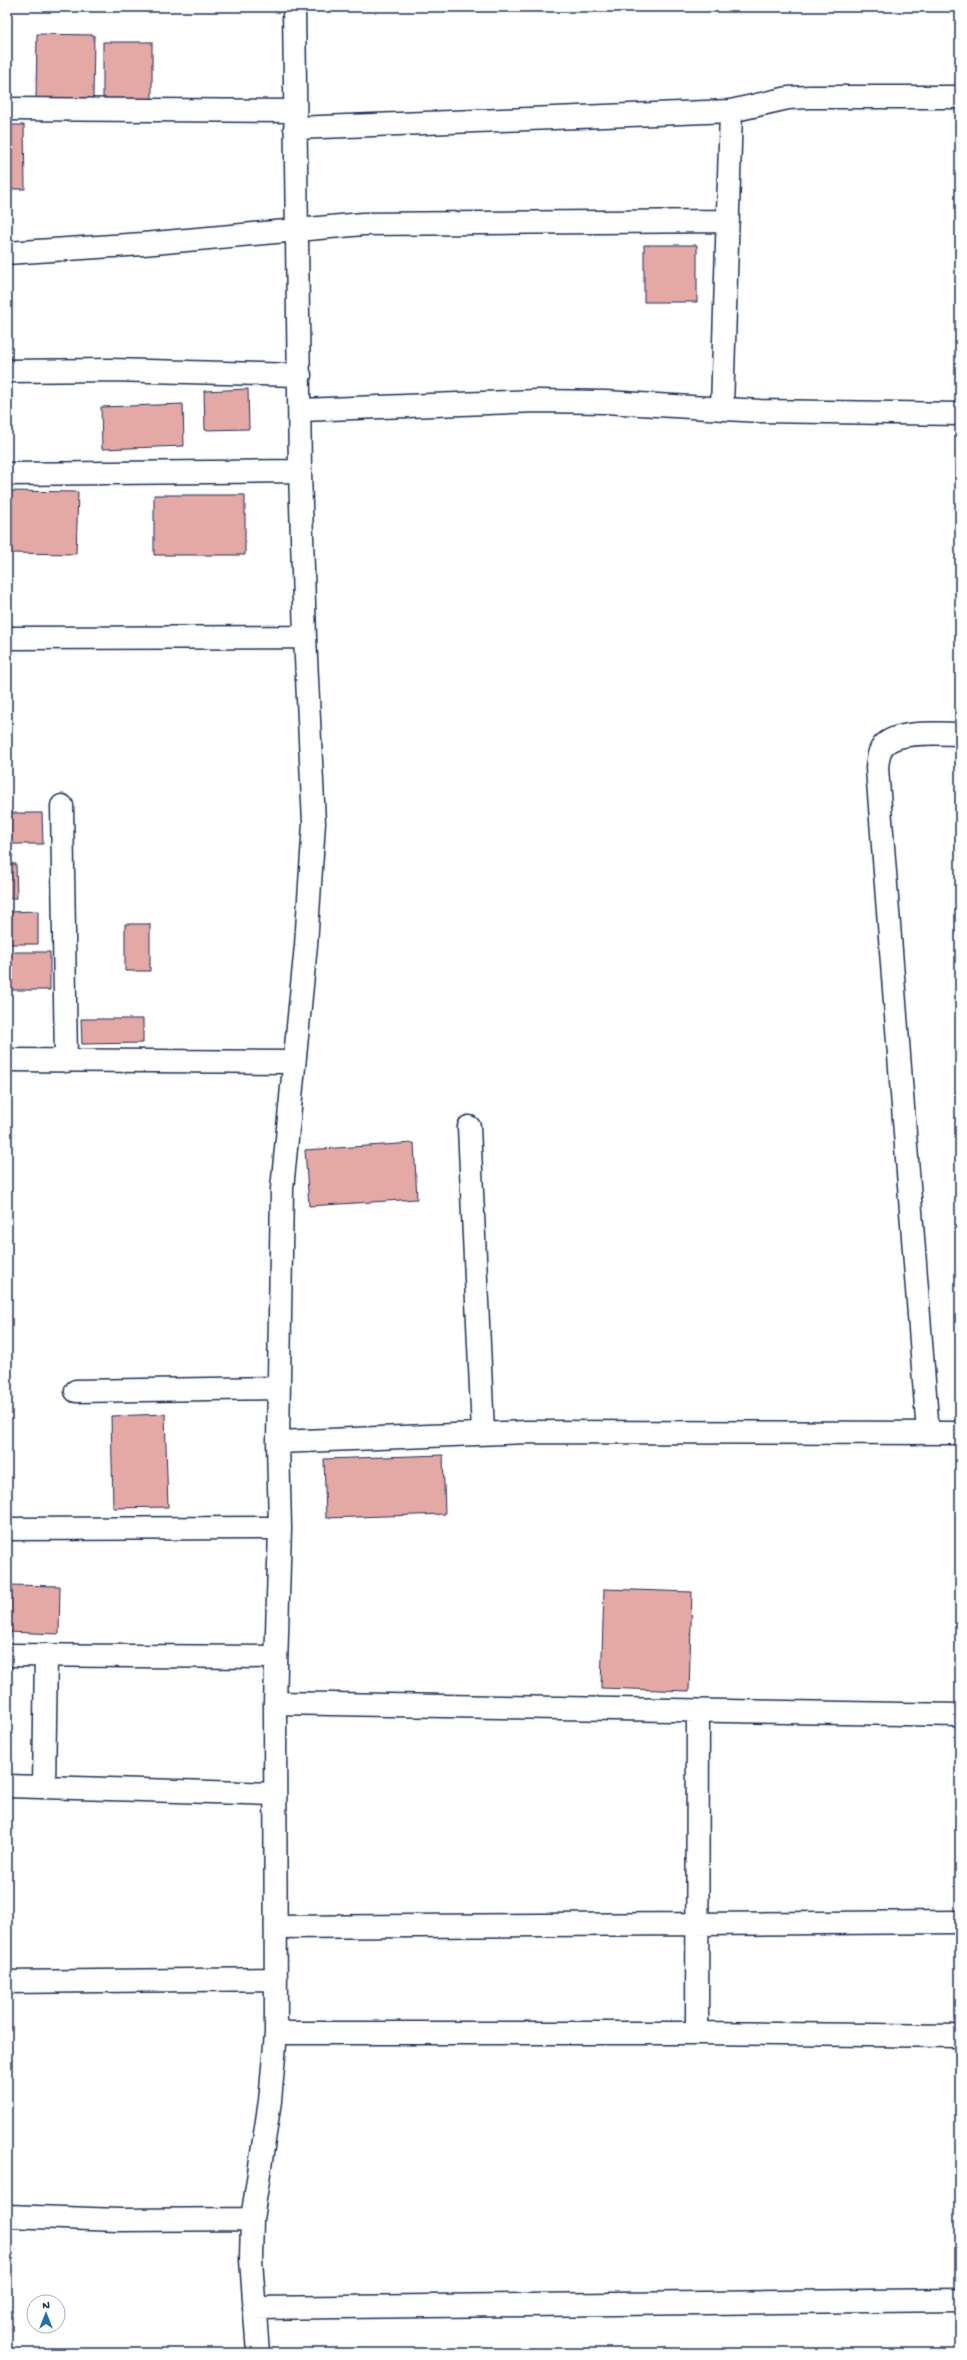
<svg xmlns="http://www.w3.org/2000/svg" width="967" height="2360" font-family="'Gochi Hand',sans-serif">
  <rect width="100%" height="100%" fill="#fff"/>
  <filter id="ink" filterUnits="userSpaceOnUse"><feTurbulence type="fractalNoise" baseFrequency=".025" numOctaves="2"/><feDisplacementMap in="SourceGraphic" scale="8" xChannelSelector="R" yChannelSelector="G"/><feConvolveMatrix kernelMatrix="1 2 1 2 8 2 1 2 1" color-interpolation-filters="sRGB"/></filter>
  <g filter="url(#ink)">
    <path fill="#e4a9a4" stroke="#1b2f5e" d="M37,34L94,35L93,100H36Z
      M7,38L11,39L7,97Z
      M103,42H152V100H103Z
      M7,125H24L25,189H7Z
      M644,245H697V302H644Z
      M248,389L249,429L205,430L204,391Z
      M183,404L184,446L102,449L101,407Z
      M7,491L78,492L76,554L7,553Z
      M154,495H245V555H154Z
      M7,813H42L43,844H7Z
      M7,864H16L17,898L7,899Z
      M38,911V944H9L8,912Z
      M125,924H150V971H125Z
      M7,952H50V990H7Z
      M81,1019H143V1043L82,1044Z
      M414,1143L417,1199L309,1206L305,1150Z
      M165,1414L168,1507L113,1508L111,1416Z
      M443,1455L445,1514L326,1518L324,1459Z
      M7,1585L60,1586L59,1634L7,1632Z
      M604,1589L692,1592L689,1691L601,1688Z"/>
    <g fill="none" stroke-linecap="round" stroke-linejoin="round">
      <g stroke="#1b2f5e" stroke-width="25">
        <path id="street" d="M7,109L295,111
          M295,128L731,111L788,98L810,97H960
          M7,253L143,244L363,224L728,221
          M7,371L111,370L300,375
          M722,409L731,111
          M301,410L538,401L605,402L760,411L960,414
          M7,474L300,471
          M7,638L305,637
          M62,806L66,1061
          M7,1060L293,1062
          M469,1127L483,1432
          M76,1391L278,1388
          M928,1433L877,768C878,760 878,752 884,745C898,730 941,734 960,734
          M278,1442L527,1432L960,1433
          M7,1529L280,1528
          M7,1655L276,1657
          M275,1703L960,1715
          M7,1786L275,1794
          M44,1787L46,1655
          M277,1927L960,1922
          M7,1982L276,1979
          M276,2033H697L960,2036
          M697,2033L698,1711
          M7,2216L119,2220L252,2219
          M254,2308L960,2300
          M258,2353L251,2260L252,2219L270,2101L276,2033L275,1703L280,1528L278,1442L282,1189L306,945L314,823L305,637L300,471L294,7"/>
      </g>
      <use href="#street" stroke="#fff" stroke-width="22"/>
    </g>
  </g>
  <rect width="967" height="2360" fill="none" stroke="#fff" stroke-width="24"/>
  <rect x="12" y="12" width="943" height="2336" fill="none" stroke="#1b2f5e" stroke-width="1.5" filter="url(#ink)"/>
  <g transform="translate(46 2314)"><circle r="19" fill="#ffffff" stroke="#a4acbf"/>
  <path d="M0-3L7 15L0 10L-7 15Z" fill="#1f6fb2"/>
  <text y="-6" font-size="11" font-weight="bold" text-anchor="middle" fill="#1b2f5e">N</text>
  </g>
</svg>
